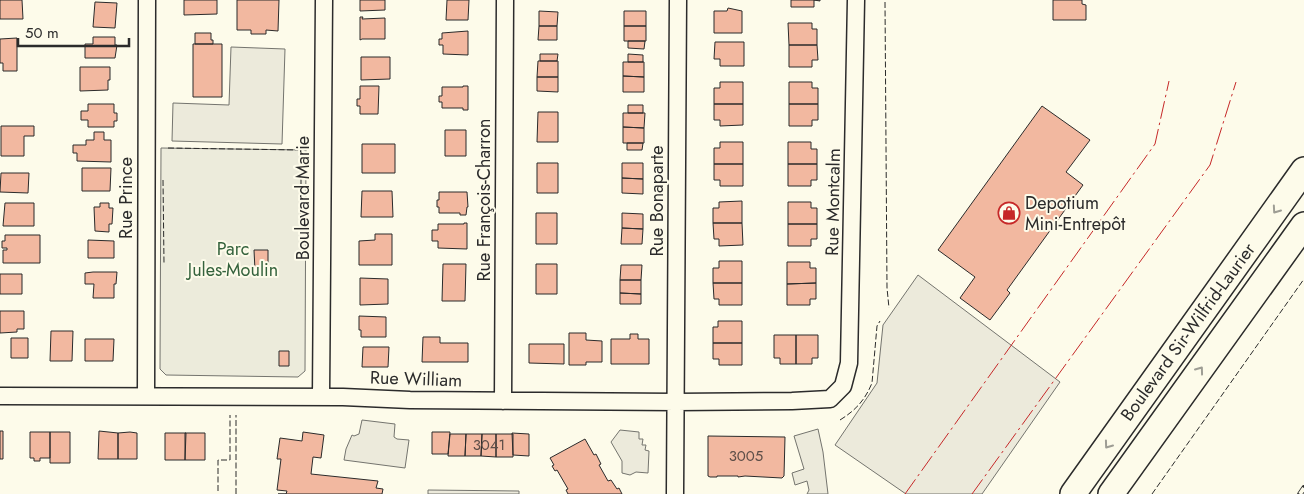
<svg xmlns="http://www.w3.org/2000/svg" width="1304" height="494" font-family="Jost,sans-serif">
  <rect width="100%" height="100%" fill="#fdfbea"/>
  <path fill="#ecebdb" stroke="#74746e" d="M161,148L306,150L305,371L298,377L166,375L160,369Z"/>
  <path fill="#eceadb" stroke="#74746e" d="M231,47L285,49L282,144L172,141L173,103L229,105Z
    M918,275L1060,382L982,494H906L835,445L877,383L883,325Z
    M362,420L395,424L394,437L397,439L409,440L405,468L344,460L346,449L352,435L354,436L359,434Z
    M818,429L823,452L828,494H807L809,490L807,481L795,485L792,473L804,469L794,436Z
    M620,430L639,432V439H643L642,445H646L645,450L649,451L648,473L636,472L630,475L622,473V461L611,442Z
    M428,490L519,491V494H428Z"/>
  <path fill="#f2b8a0" stroke="#2b2b2b" d="M0,0H22L23,19H0Z
    M184,0H217V14L184,15Z
    M237,0H279L278,31L266,30V34H251V30H237Z
    M360,0H385V10L360,11Z
    M447,0H469L468,20H446Z
    M791,0H820V1L814,0V7H791Z
    M1053,0H1082V4L1086,5V20H1053Z
    M95,2L117,3L115,28L93,27Z
    M728,8L742,11V33H714V11H727Z
    M539,11L558,12L557,26H539Z
    M624,11H646V26H624Z
    M360,17H363L362,19L385,18V39H362L360,40Z
    M788,23H812V29H817V45H789Z
    M539,26H557V40H538Z
    M624,26H646V41H624Z
    M468,31V55L443,54V45H439V39H442V33Z
    M195,33H211V40H213V44H195Z
    M93,37H115V45H117L115,58H85V44H93Z
    M17,38V71H3V63H0V39Z
    M628,41H645L644,49L628,48Z
    M715,42H744V66H720V59H714Z
    M193,44H222V97H193Z
    M789,45H817L818,60H812V67H789Z
    M540,54H558L557,61H540Z
    M628,54L643,55V62H628Z
    M361,57H390V79L361,80Z
    M538,61H558V77H537Z
    M623,62H644V77L623,76Z
    M80,67H110V80H108V90L80,91Z
    M623,76L644,77V92H623Z
    M537,77H558V92L537,91Z
    M720,82H743V104H714V88H720Z
    M789,82H812V88H818V104H789Z
    M360,86H379L378,114H360V106H357V99H360Z
    M463,86H468V110H463V108H442V102H439V96H442V87H463Z
    M88,104H114V113H117V121H114V127H88V120H81V111H88Z
    M714,104H743V125L720,126V120H714Z
    M789,104H818V120H812V126H789Z
    M628,105H643V113H628Z
    M1042,106L1090,140L1066,172L1083,185L1007,290L1010,293L990,320L960,298L975,277L938,250Z
    M538,112H558V142H537Z
    M623,113H645L644,128L623,127Z
    M1,126H34V136H24V156H1Z
    M623,127L644,128V143H623Z
    M445,130H466V156H445Z
    M94,132H104V140H111V162L77,161V153H73V145H86V140H94Z
    M720,142H743V164H714V148H720Z
    M788,142H811V149H817V164H788Z
    M627,143H643L642,150H627Z
    M362,144H395V173H362Z
    M537,163H558V193H537Z
    M622,163H643V179L622,178Z
    M714,164H743V186H720V180H714Z
    M788,164H817V180H811V186H788Z
    M82,168H111L110,191H82Z
    M1,173H29L28,193L0,192Z
    M622,178L643,179V194L622,193Z
    M362,191H392L393,217H361Z
    M439,192H467L468,207H467L466,215H460V213H439V207H437V200H439Z
    M742,201V223H713V208H719V202Z
    M788,202H811V208H817V224H788Z
    M5,203H34V226H3Z
    M100,203H109V208H113L112,224H109V232L95,231L94,207H100Z
    M536,213H557V244H536Z
    M622,213L643,214V229L622,228Z
    M464,223H467V249L438,248V241H432V230H438V224H464Z
    M713,223H742L743,245L719,246V239H714Z
    M788,224H817V239H811V246H788Z
    M622,228L643,229L642,244H621Z
    M375,234H392V265H359V241L375,240Z
    M5,235H40V263H3V250H7V248H2V241H5Z
    M88,240L114,241V258H88Z
    M254,250H268V270H255Z
    M719,261H742V283H713V268H719Z
    M787,262H810V268H816V283L787,284Z
    M443,264H466L465,301H442Z
    M536,264H557V294H536Z
    M621,265H642L641,280H620Z
    M93,272H117L116,284H114V298H93L94,284H85V273Z
    M0,274H22V294H0Z
    M360,278L388,279V304L360,305Z
    M620,280H641V294L620,293Z
    M713,283H742V305H719V299H714Z
    M816,283V299H810V305H787V284Z
    M620,293L641,294V304H620Z
    M0,311H24V329H17V332L0,333Z
    M359,316L386,317V337H361V330H359Z
    M718,321H742V343H713V327H718Z
    M51,331H73L72,361H50Z
    M569,333H586V340L602,341V362H586V365H569Z
    M630,334H638V339H649V364H611V339H630Z
    M774,335H796V364H780V358H774Z
    M796,335H818V358H812V364H796Z
    M423,337H440V343H468V362H422Z
    M11,338H28V358H11Z
    M85,339H114L113,361H85Z
    M713,343H742V365H719V359H713Z
    M529,344H564V364L529,363Z
    M363,347H389L388,367H362Z
    M279,351H289V366H279Z
    M0,431H3V459H0Z
    M99,431L118,433V459H98Z
    M30,432H50V458H40V461H34V458H30Z
    M50,432H70V463H50Z
    M130,432L137,433V459H118V433Z
    M303,432L324,435L321,458L313,457L311,474L378,481L376,488L383,489L382,494H278H286L287,491L277,490L281,459H277L280,438L302,441Z
    M432,432H450L448,454H432Z
    M165,433H186L185,460H165Z
    M185,433H205V460H185Z
    M512,433L529,434V456L513,455Z
    M450,434H466L465,456H448Z
    M466,434H482L481,456H465Z
    M482,434H496V457L481,456Z
    M496,434H513V457H496Z
    M708,436L785,437L784,476L782,478L745,476L738,477V476H717V477H710L708,476Z
    M585,439L594,455L596,454L601,464L599,465L608,481L611,480L617,489L619,488L622,494H568L566,490L568,489L557,470L555,471L552,466L554,465L550,458Z"/>
  <g fill="none" stroke-linecap="round" stroke-linejoin="round">
    <g stroke="#2b2b2b" stroke-width="19">
      <path id="minor" d="M0,396L343,397L410,400L676,402L792,401L830,399L843,386L849,363L856,0
        M146,396L147,0
        M321,397L324,0
        M503,401L505,0
        M675,494L678,0"/>
    </g>
    <g stroke="#2b2b2b" stroke-width="28">
      <path id="highway" d="M1073,494L1304,170
        M1111,494L1304,225"/>
    </g>
    <use href="#minor" stroke="#fdfbea" stroke-width="16"/>
    <use href="#highway" stroke="#fdfbea" stroke-width="25"/>
    <g stroke="#2b2b2b" stroke-width="5.5">
      <path id="rail" d="M1300,494L1304,488"/>
    </g>
    <use href="#rail" stroke="#fdfbea" stroke-width="4" stroke-dasharray="11" stroke-linecap="butt"/>
    <path stroke="#2b2b2b" stroke-width="1" stroke-dasharray="6 2.5" stroke-linecap="butt" d="M885,2L887,288L889,308
      M168,148L301,150V236
      M163,180L164,263
      M301,239V248
      M840,420C856,410 865,400 872,383L877,326L880,321
      M218,491V460H230V415
      M236,494V415
      M1152,494L1304,279"/>
    <path stroke="#c62828" stroke-width="1" stroke-dasharray="18 4 2.5 4" stroke-linecap="butt" d="M905,494L1155,144L1169,81
      M972,494L1210,165L1236,82"/>
  </g>
  <defs><path id="oneway-chevron" d="M-2-3.5L2.5 0L-2 3.5" fill="none" stroke-width="1.6" stroke-linecap="round" stroke-linejoin="round" transform="scale(1.25)"/></defs>
  <g stroke="#9e9d94">
    <use href="#oneway-chevron" transform="translate(1276 210) rotate(125)"/>
    <use href="#oneway-chevron" transform="translate(1200 370) rotate(-54)"/>
    <use href="#oneway-chevron" transform="translate(1108 445) rotate(126)"/>
  </g>
  <defs>
    <g id="shop-ring" transform="scale(1.125)"><circle r="9.5" fill="#fdfbea" stroke="#c62828" stroke-width="1.5"/><path d="M-5-2.5h2.3a2.7 3.5 0 0 1 5.4 0H5L5.5 6h-11ZM-1.5-2.5h3a1.5 2.3 0 0 0-3 0Z" fill="#c62828"/></g>
  </defs>
  <g fill-rule="evenodd">
    <use href="#shop-ring" x="1009" y="213"/>
  </g>
  <g text-anchor="middle" dominant-baseline="central" stroke-width="4" stroke-linejoin="round" paint-order="stroke">
    <g font-size="15" fill="#5d4e48">
      <text x="489" y="445">3041</text>
      <text x="746" y="456">3005</text>
    </g>
    <g font-size="18" fill="#2b2b2b" stroke="#fdfbea">
      <text transform="translate(126 198) rotate(-90)">Rue Prince</text>
      <text transform="translate(303 198) rotate(-90)">Boulevard Marie</text>
      <text transform="translate(484 200) rotate(-90)">Rue François-Charron</text>
      <text transform="translate(657 201) rotate(-90)">Rue Bonaparte</text>
      <text transform="translate(833 202) rotate(-89)">Rue Montcalm</text>
      <text transform="translate(1188 332) rotate(-54)">Boulevard Sir-Wilfrid-Laurier</text>
      <text transform="translate(416 379) rotate(2)">Rue William</text>
    </g>
    <g font-size="18" fill="#2b2b2b" stroke="#fdfbea" text-anchor="start">
      <text x="1025" y="203">Depotium<tspan x="1025" dy="21">Mini-Entrepôt</tspan></text>
    </g>
    <g font-size="18" fill="#34623c" stroke="#fdfbea">
      <text x="233" y="249">Parc<tspan x="233" dy="21">Jules-Moulin</tspan></text>
    </g>
  </g>
  <path d="M18 38v8h111v-8" fill="none" stroke="#2b2b2b" stroke-width="2.5"/>
  <text x="25" y="38" font-size="15" fill="#2b2b2b" stroke="#fdfbea" stroke-width="4" paint-order="stroke">50 m</text>
</svg>
